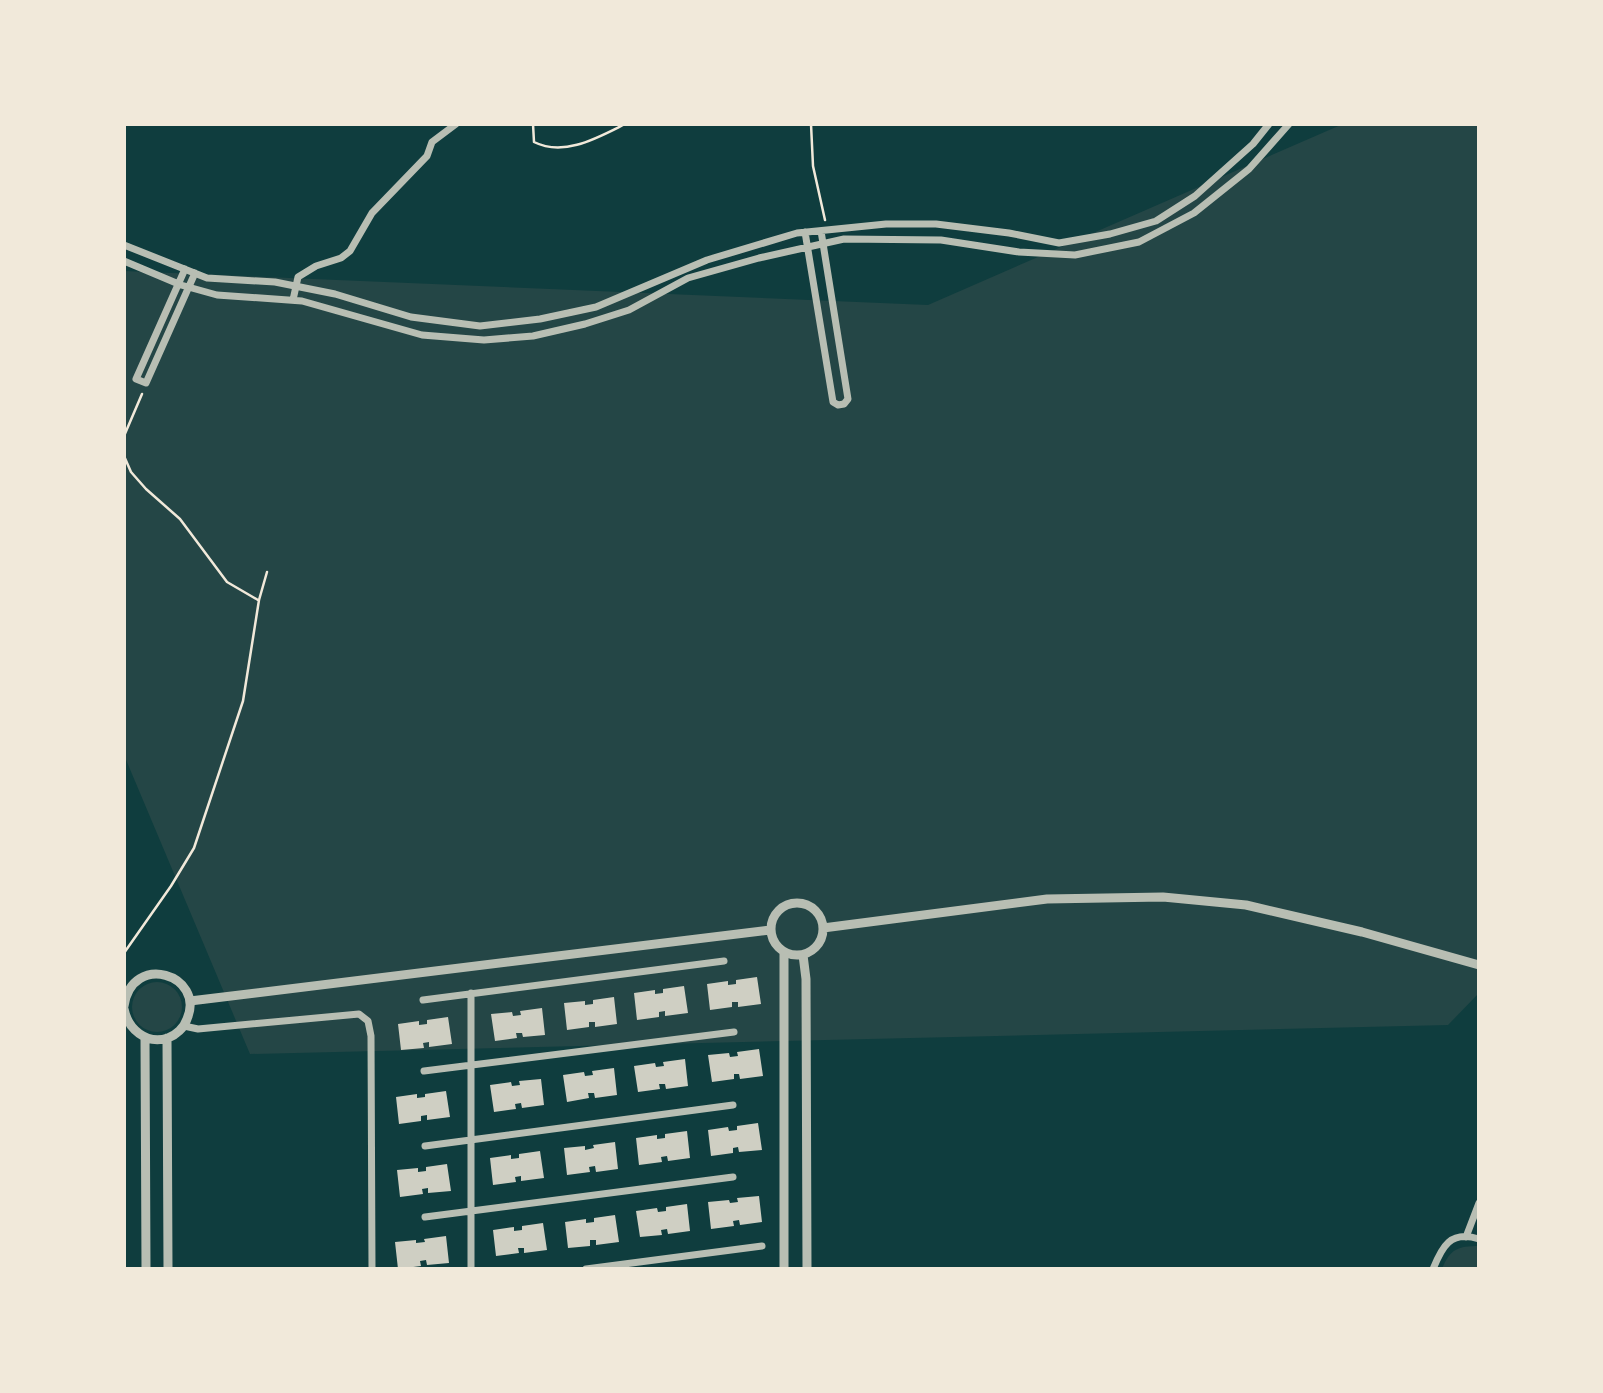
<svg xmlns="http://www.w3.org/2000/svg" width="1603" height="1393" font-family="'Varela Round',sans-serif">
  <rect width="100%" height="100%" fill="#0f3d3e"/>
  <path fill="#244646" d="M1343,124H1479V993L1448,1025L250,1054L124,755V271L928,305Z
    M132 1007a25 25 0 1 1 50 0a25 25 0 1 1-50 0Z
    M1479,1246V1269H1442C1450,1249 1458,1246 1479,1246Z"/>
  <path fill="#cfcfc3" d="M757,977L761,1004L738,1007V1002H732V1007L710,1010L707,984L728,981V985L736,984V980Z
    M684,986L688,1013L665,1016V1011L659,1012V1017L637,1020L634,993L655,990V994L663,993V989Z
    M614,997L617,1024L595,1027V1022H589V1027L567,1030L564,1003L585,1001V1005L593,1004V1000Z
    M542,1008L545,1035L523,1037L522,1033H516L517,1038L495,1041L491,1014L512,1012L513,1016L521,1015L520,1011Z
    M448,1017L452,1044L429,1047V1042L423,1043L424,1048L401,1050L398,1024L419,1021V1025L427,1024V1020Z
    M759,1049L763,1076L740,1079L739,1074H734V1079L712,1082L708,1055L729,1053L730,1057L738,1056L737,1052Z
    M685,1059L688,1086L666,1089L665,1084H659L660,1089L638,1092L634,1066L655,1063L656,1067L664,1066L663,1062Z
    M614,1068L617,1095L595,1098L594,1093H588L589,1098L567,1102L563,1075L584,1072L585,1076L593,1075L592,1071Z
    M541,1079L544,1105L522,1108L521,1103L515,1104L516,1109L494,1112L490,1085L511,1082L512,1086L520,1085L519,1081Z
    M446,1091L450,1117L427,1120V1115L421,1116V1121L399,1124L396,1097L417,1094V1098L425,1097V1094Z
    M758,1123L762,1150L739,1152L738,1147L733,1148V1153L711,1156L708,1130L728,1127L729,1131L737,1130V1126Z
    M687,1131L690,1158L668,1161L667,1156L661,1157L662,1162L639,1165L636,1138L657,1135V1139L665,1138V1134Z
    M615,1142L618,1169L596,1172L595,1166L589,1167L590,1172L567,1175L564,1148L585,1146V1150L594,1148L593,1145Z
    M540,1151L544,1178L521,1181V1176L515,1177L516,1182L493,1185L490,1158L511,1155V1159L519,1158V1154Z
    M447,1164L451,1191L428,1193V1188L422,1189L423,1194L400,1197L397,1170L418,1168V1172L426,1171V1167Z
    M759,1196L762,1222L740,1225L739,1220L733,1221L734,1226L711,1229L708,1202L729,1200L730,1203L738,1202L737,1198Z
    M687,1204L690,1231L668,1234L667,1229L661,1230L662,1235L640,1237L636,1211L657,1208L658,1212L666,1211V1207Z
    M615,1215L619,1242L596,1245V1240H590V1246L568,1248L565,1222L586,1219V1223L594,1222V1218Z
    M543,1223L547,1250L524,1253V1248H518L519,1253L496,1256L493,1230L514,1227V1231L522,1230V1226Z
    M446,1236L449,1263L427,1265L426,1260L420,1261L421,1266L398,1269L395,1242L416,1240V1243L425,1242L424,1239Z"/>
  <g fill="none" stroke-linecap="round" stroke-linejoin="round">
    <path stroke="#f1e9da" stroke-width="2.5" d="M533,124L534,142C564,157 597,138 625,124
      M811,124L813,166L825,220
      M124,436L142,394
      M124,456L131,472L146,489L180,519L227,582L258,600
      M124,953L171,886L194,848L243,701L259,600L267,572"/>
    <path stroke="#b8beb3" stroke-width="7" d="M805,232L833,402L838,405L844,404L848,399L821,231
      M124,245L207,278L275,282L335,294L411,317L480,326L540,319L596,307L707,260L797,233L886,224H936L1009,233L1059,243L1110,234L1156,221L1195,196L1253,144L1269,124
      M124,261L181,285L217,295L302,301L422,335L484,340L533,336L585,324L629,310L688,278L759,258L844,239L941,240L1019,252L1075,255L1139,242L1194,213L1249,169L1289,124
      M185,269L136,379L146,383L195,273
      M293,300L298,277L316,266L341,258L350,251L372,213L427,156L432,142L456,124
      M423,1000L724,961
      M184,1026L198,1029L359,1014L368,1021L371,1036L372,1269
      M424,1071L734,1032
      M425,1146L733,1105
      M425,1217L733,1177
      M1466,1237L1479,1203
      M471,1269V993
      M586,1269L762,1246
      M1433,1269C1442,1247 1450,1230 1479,1239"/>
    <path stroke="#b8beb3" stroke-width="9" d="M771 929a26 26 0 1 1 52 0a26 26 0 1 1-52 0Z
      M823,928L1047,899L1163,897L1246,905L1362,932L1479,965
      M803,955L806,979L807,1269
      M190,1001L770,930
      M124,1006C132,951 206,975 187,1019C184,1028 176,1035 168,1038C146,1045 128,1029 124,1009
      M145,1037L146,1269
      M167,1038L168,1269
      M784,1269V953"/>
  </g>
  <rect width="1603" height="1393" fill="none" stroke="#f1e9da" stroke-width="252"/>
</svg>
